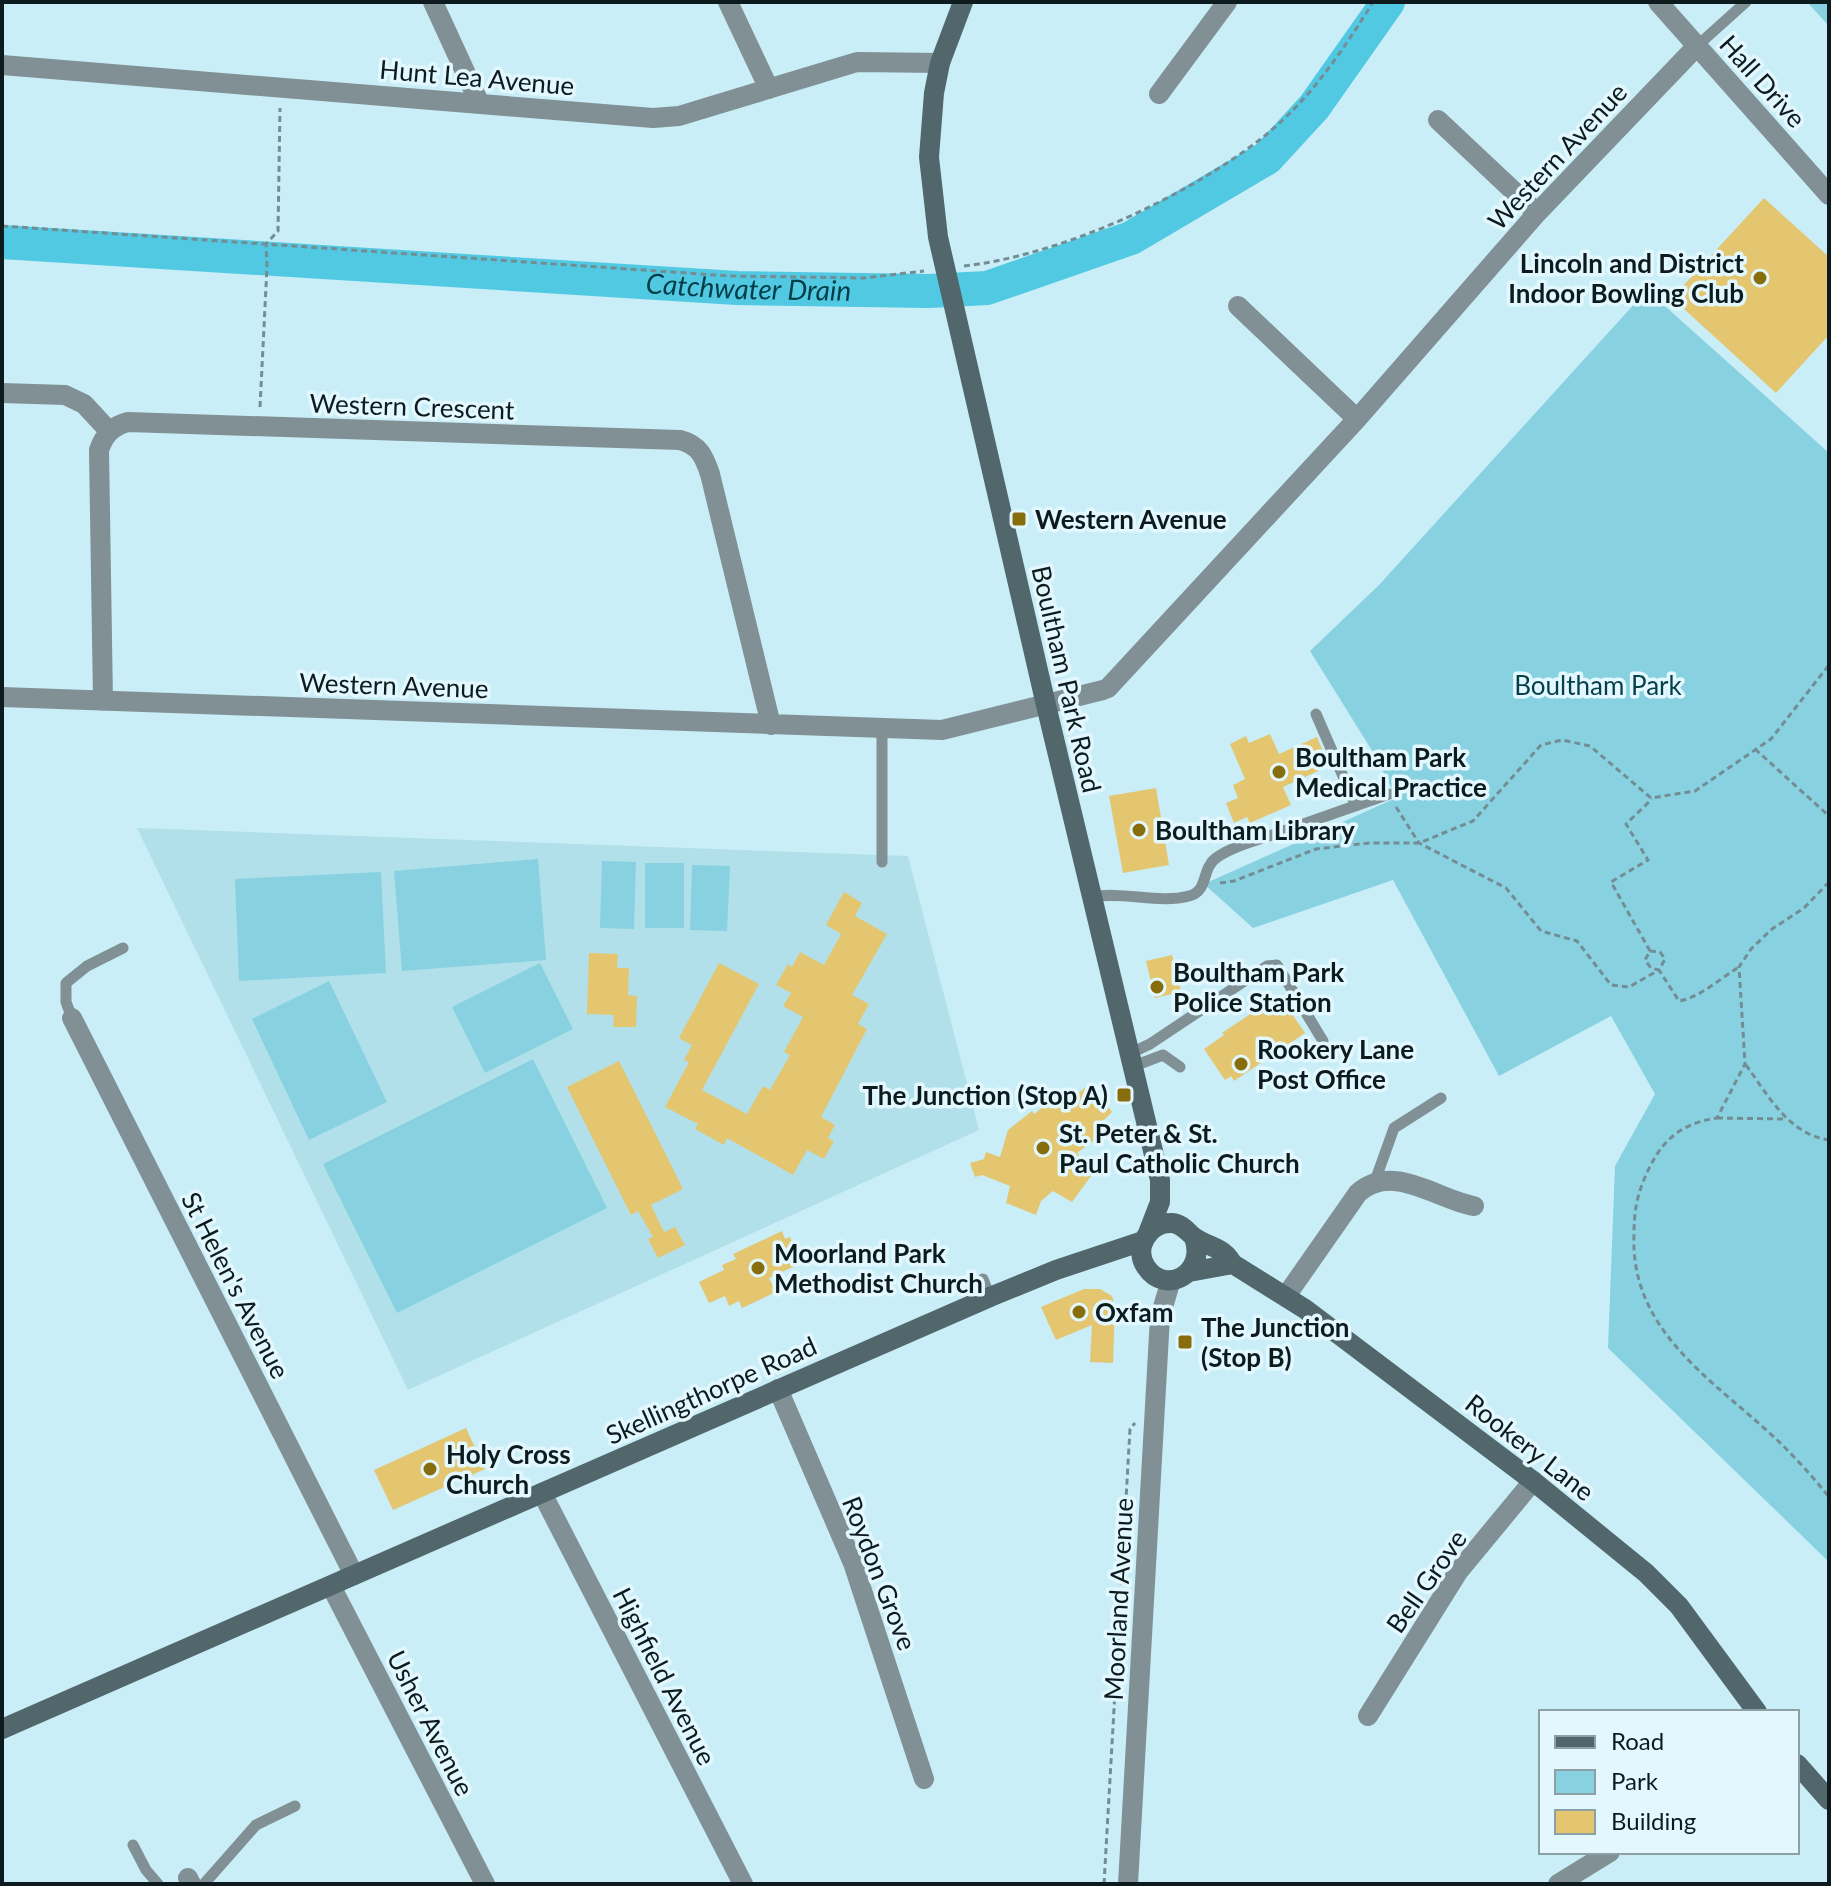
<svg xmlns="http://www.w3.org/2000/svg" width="1831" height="1886" font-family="Lato,sans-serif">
  <rect width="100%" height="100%" fill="#c9eef7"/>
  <path fill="#b2e0ea" d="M137,828L908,856L979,1130L408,1390Z"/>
  <path fill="#88d1e1" d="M1807,2H1829V26Z
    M1647,290L1829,453V1562L1608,1348L1615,1166L1655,1094L1611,1016L1499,1076L1393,880L1253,928L1204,884L1396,798L1376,757L1310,651L1379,585Z
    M538,859L546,960L402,971L394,871Z
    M602,861L636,862L634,929L600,928Z
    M645,863H684V928H645Z
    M692,865L730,866L727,931L690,930Z
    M381,872L386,973L239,981L235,879Z
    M540,963L573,1029L485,1073L452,1007Z
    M329,981L387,1102L309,1140L252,1019Z
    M533,1059L607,1208L397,1313L323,1164Z"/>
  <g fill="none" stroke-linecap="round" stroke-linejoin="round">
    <path stroke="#51c9e2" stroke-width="34" id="s1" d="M2,242L737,288L929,291L987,288L1131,238L1267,158L1314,107L1388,2"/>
  </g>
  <path fill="#e3c66f" d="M1764,198L1829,257V335L1776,393L1672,298Z
    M1270,734L1279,754L1317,737L1329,766L1283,787L1291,805L1250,823L1247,817L1234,823L1226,803L1238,798L1233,785L1245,779L1230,744L1246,736L1249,743Z
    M1156,788L1169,865L1123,873L1109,796Z
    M844,892L862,903L855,916L887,934L852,995L869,1004L858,1024L867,1029L821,1117L835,1125L828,1138L834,1141L824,1159L807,1150L793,1175L727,1138L724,1145L695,1129L698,1124L665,1107L689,1062L684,1060L692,1045L679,1038L719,963L759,984L702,1090L747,1114L763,1086L770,1090L790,1055L784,1052L803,1017L783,1006L791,993L776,985L788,964L792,967L800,952L824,965L841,934L826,925Z
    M589,953L618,954L617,968H629L628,995L637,996L636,1027H613L614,1015L587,1014Z
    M1172,955L1181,992L1155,998L1146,961Z
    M1279,995L1305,1033L1234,1081L1231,1076L1225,1080L1204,1049L1224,1035L1222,1033Z
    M619,1061L683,1189L651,1205L664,1232L675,1227L685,1245L658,1258L648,1239L653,1237L638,1211L631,1215L567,1087Z
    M1090,1084L1112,1112L1096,1128L1101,1135L1077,1153L1094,1172L1072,1202L1053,1191L1041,1201L1036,1215L1006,1203L1010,1186L982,1175L975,1177L970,1163L984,1159L986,1152L1000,1157L1008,1130L1032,1111L1034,1114L1047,1104L1050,1109L1061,1100L1064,1104Z
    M782,1231L785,1239L790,1237L799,1257L794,1259L797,1265L769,1278L776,1292L742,1308L739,1301L729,1306L725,1296L709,1303L699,1282L724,1270L722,1265L736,1259L733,1254Z
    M1084,1289H1100L1112,1296L1115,1306L1113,1363L1090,1362L1092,1325L1056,1340L1041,1307Z
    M466,1428L485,1469L393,1510L374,1470Z"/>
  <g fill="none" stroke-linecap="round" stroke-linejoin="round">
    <path stroke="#738d94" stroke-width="3" stroke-dasharray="6 4" stroke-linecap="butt" d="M2,226L730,276L864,278L924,271
      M964,266C1061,255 1185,198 1262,138C1309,101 1342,52 1373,2
      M260,407L267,267L266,244L278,231L280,108
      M1755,749L1829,816
      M1396,807L1419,843L1506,888L1541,931L1577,941L1611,985L1629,987L1659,970L1679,1001C1699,998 1721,978 1739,967
      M1829,882L1804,908L1772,929L1751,949L1739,967L1745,1064L1717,1118C1676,1124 1658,1145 1643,1182C1636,1200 1634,1215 1634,1235C1630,1331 1713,1380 1775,1438C1794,1456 1813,1477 1829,1497
      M1220,883L1234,881L1316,849L1369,843H1419L1473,821L1541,745L1562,740L1590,746L1651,798L1695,791L1771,739L1829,665
      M1650,951L1611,882L1648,860L1626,824L1652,799
      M1650,951L1660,952L1665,959L1659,970L1651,968L1645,960Z
      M1746,1065C1768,1095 1788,1134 1829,1140
      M1717,1118L1785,1119
      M1104,1884L1130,1429L1135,1423"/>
    <path stroke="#819094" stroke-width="11" d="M1697,46L1746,2
      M1316,714L1356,806
      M882,862V728
      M1091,897C1123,891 1159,904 1189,896C1209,891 1201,869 1216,858C1233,846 1258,840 1278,833C1315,820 1352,807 1389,794
      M72,1018L66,1002V983L87,966L123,948
      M1131,1053L1150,1044L1267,966L1277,965L1323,1041
      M1134,1066L1163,1055L1180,1067
      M1375,1181L1394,1128L1441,1098
      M983,1279L990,1297
      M133,1845L146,1870L158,1884
      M204,1884L256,1825L295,1806"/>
    <path stroke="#819094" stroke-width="20" d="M433,2L479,102
      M728,2L769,89
      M1658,2L1829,195
      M2,65L653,118L679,116L857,62L940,63
      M1159,94L1227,2
      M1438,120L1537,213
      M1238,306L1357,419
      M2,393L65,395L84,404L109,431
      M2,697L942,730L1103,690L1108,688L1357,419L1537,213L1697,46
      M103,701L99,450C104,435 112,426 128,422L680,440C699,445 704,456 710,474L771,725
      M72,1018L354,1575
      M1286,1296L1358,1193C1393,1162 1436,1199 1474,1206
      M778,1389L853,1563L924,1779
      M542,1493L743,1884
      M331,1586L485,1884
      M1368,1716L1458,1572L1533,1481
      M188,1878L191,1884
      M1128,1884L1160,1317L1171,1280
      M1558,1884L1610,1852"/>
    <path stroke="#51676c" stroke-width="20" d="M963,2L940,63L934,93L929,157L938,237L1046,705L1160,1180V1202L1148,1233
      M1194,1238C1207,1272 1166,1297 1146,1267C1133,1248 1149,1222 1172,1223C1184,1224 1188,1234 1197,1239C1206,1245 1218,1247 1225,1254C1228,1256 1230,1260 1233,1264L1305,1309L1533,1481L1646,1573L1679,1606L1757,1712
      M1189,1272L1233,1264
      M2,1729L990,1297L1056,1270L1143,1241
      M1797,1764L1829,1800"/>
  </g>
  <g fill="#886d0c" stroke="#e2f8fe" stroke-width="3">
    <circle cx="1760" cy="278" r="8"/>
    <rect x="1011" y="511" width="16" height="16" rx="4"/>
    <circle cx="1279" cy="772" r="8"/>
    <circle cx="1139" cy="830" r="8"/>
    <circle cx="1157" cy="987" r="8"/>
    <circle cx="1241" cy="1064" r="8"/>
    <rect x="1116" y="1087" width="16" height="16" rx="4"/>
    <circle cx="1043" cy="1148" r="8"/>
    <circle cx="758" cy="1268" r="8"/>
    <circle cx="1079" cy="1312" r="8"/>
    <rect x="1177" y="1334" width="16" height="16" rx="4"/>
    <circle cx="430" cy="1469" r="8"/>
  </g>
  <g text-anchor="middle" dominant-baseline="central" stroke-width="7" stroke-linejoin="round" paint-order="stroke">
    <g font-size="26" fill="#0d1b1e" stroke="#e2f8fe">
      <text transform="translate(477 77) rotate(5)">Hunt Lea Avenue</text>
      <text transform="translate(1763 81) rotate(48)">Hall Drive</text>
      <text transform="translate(1557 156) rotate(-47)">Western Avenue</text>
      <text transform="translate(412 406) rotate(2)">Western Crescent</text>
      <text transform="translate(1067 679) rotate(77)">Boultham Park Road</text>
      <text transform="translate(394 685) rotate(2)">Western Avenue</text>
      <text transform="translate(236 1285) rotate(63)">St Helen's Avenue</text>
      <text transform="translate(711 1390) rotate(-24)">Skellingthorpe Road</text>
      <text transform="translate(1530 1447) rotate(38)">Rookery Lane</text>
      <text transform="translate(880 1573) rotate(69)">Roydon Grove</text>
      <text transform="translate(1426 1581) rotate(-55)">Bell Grove</text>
      <text transform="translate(1118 1599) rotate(-87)">Moorland Avenue</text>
      <text transform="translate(665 1676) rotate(63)">Highfield Avenue</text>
      <text transform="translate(431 1723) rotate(63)">Usher Avenue</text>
    </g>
    <g font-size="26" font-weight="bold" fill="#0d1b1e" stroke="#e2f8fe" text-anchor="start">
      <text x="1744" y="263" text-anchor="end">Lincoln and District<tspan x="1744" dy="30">Indoor Bowling Club</tspan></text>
      <text x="1035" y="519">Western Avenue</text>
      <text x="1295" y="757">Boultham Park<tspan x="1295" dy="30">Medical Practice</tspan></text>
      <text x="1155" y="830">Boultham Library</text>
      <text x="1173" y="972">Boultham Park<tspan x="1173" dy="30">Police Station</tspan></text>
      <text x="1257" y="1049">Rookery Lane<tspan x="1257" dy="30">Post Office</tspan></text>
      <text x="1108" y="1095" text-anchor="end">The Junction (Stop A)</text>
      <text x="1059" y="1133">St. Peter &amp; St.<tspan x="1059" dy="30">Paul Catholic Church</tspan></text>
      <text x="774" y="1253">Moorland Park<tspan x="774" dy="30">Methodist Church</tspan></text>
      <text x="1095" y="1312">Oxfam</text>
      <text x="1201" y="1327">The Junction<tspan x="1201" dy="30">(Stop B)</tspan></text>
      <text x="446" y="1454">Holy Cross<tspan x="446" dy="30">Church</tspan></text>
    </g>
    <g font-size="26" fill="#063f4a" stroke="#e2f8fe">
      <text x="1598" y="685">Boultham Park</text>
    </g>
    <g font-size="28" font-style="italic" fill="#033d47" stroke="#e2f8fe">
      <text stroke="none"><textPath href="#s1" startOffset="748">Catchwater Drain</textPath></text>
    </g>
  </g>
  <rect width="1831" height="1886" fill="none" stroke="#0d1b1e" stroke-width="8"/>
  <rect x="1539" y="1710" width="260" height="144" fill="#e2f8fe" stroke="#8da0a4" stroke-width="2"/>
  <rect x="1555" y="1736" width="40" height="12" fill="#51676c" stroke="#8da0a4" stroke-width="2"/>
  <text x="1611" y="1750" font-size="24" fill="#0d1b1e">Road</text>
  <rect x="1555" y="1770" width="40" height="24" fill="#88d1e1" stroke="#8da0a4" stroke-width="2"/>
  <text x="1611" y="1790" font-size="24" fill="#0d1b1e">Park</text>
  <rect x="1555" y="1810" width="40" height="24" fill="#e3c66f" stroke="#8da0a4" stroke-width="2"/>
  <text x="1611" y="1830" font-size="24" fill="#0d1b1e">Building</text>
</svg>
